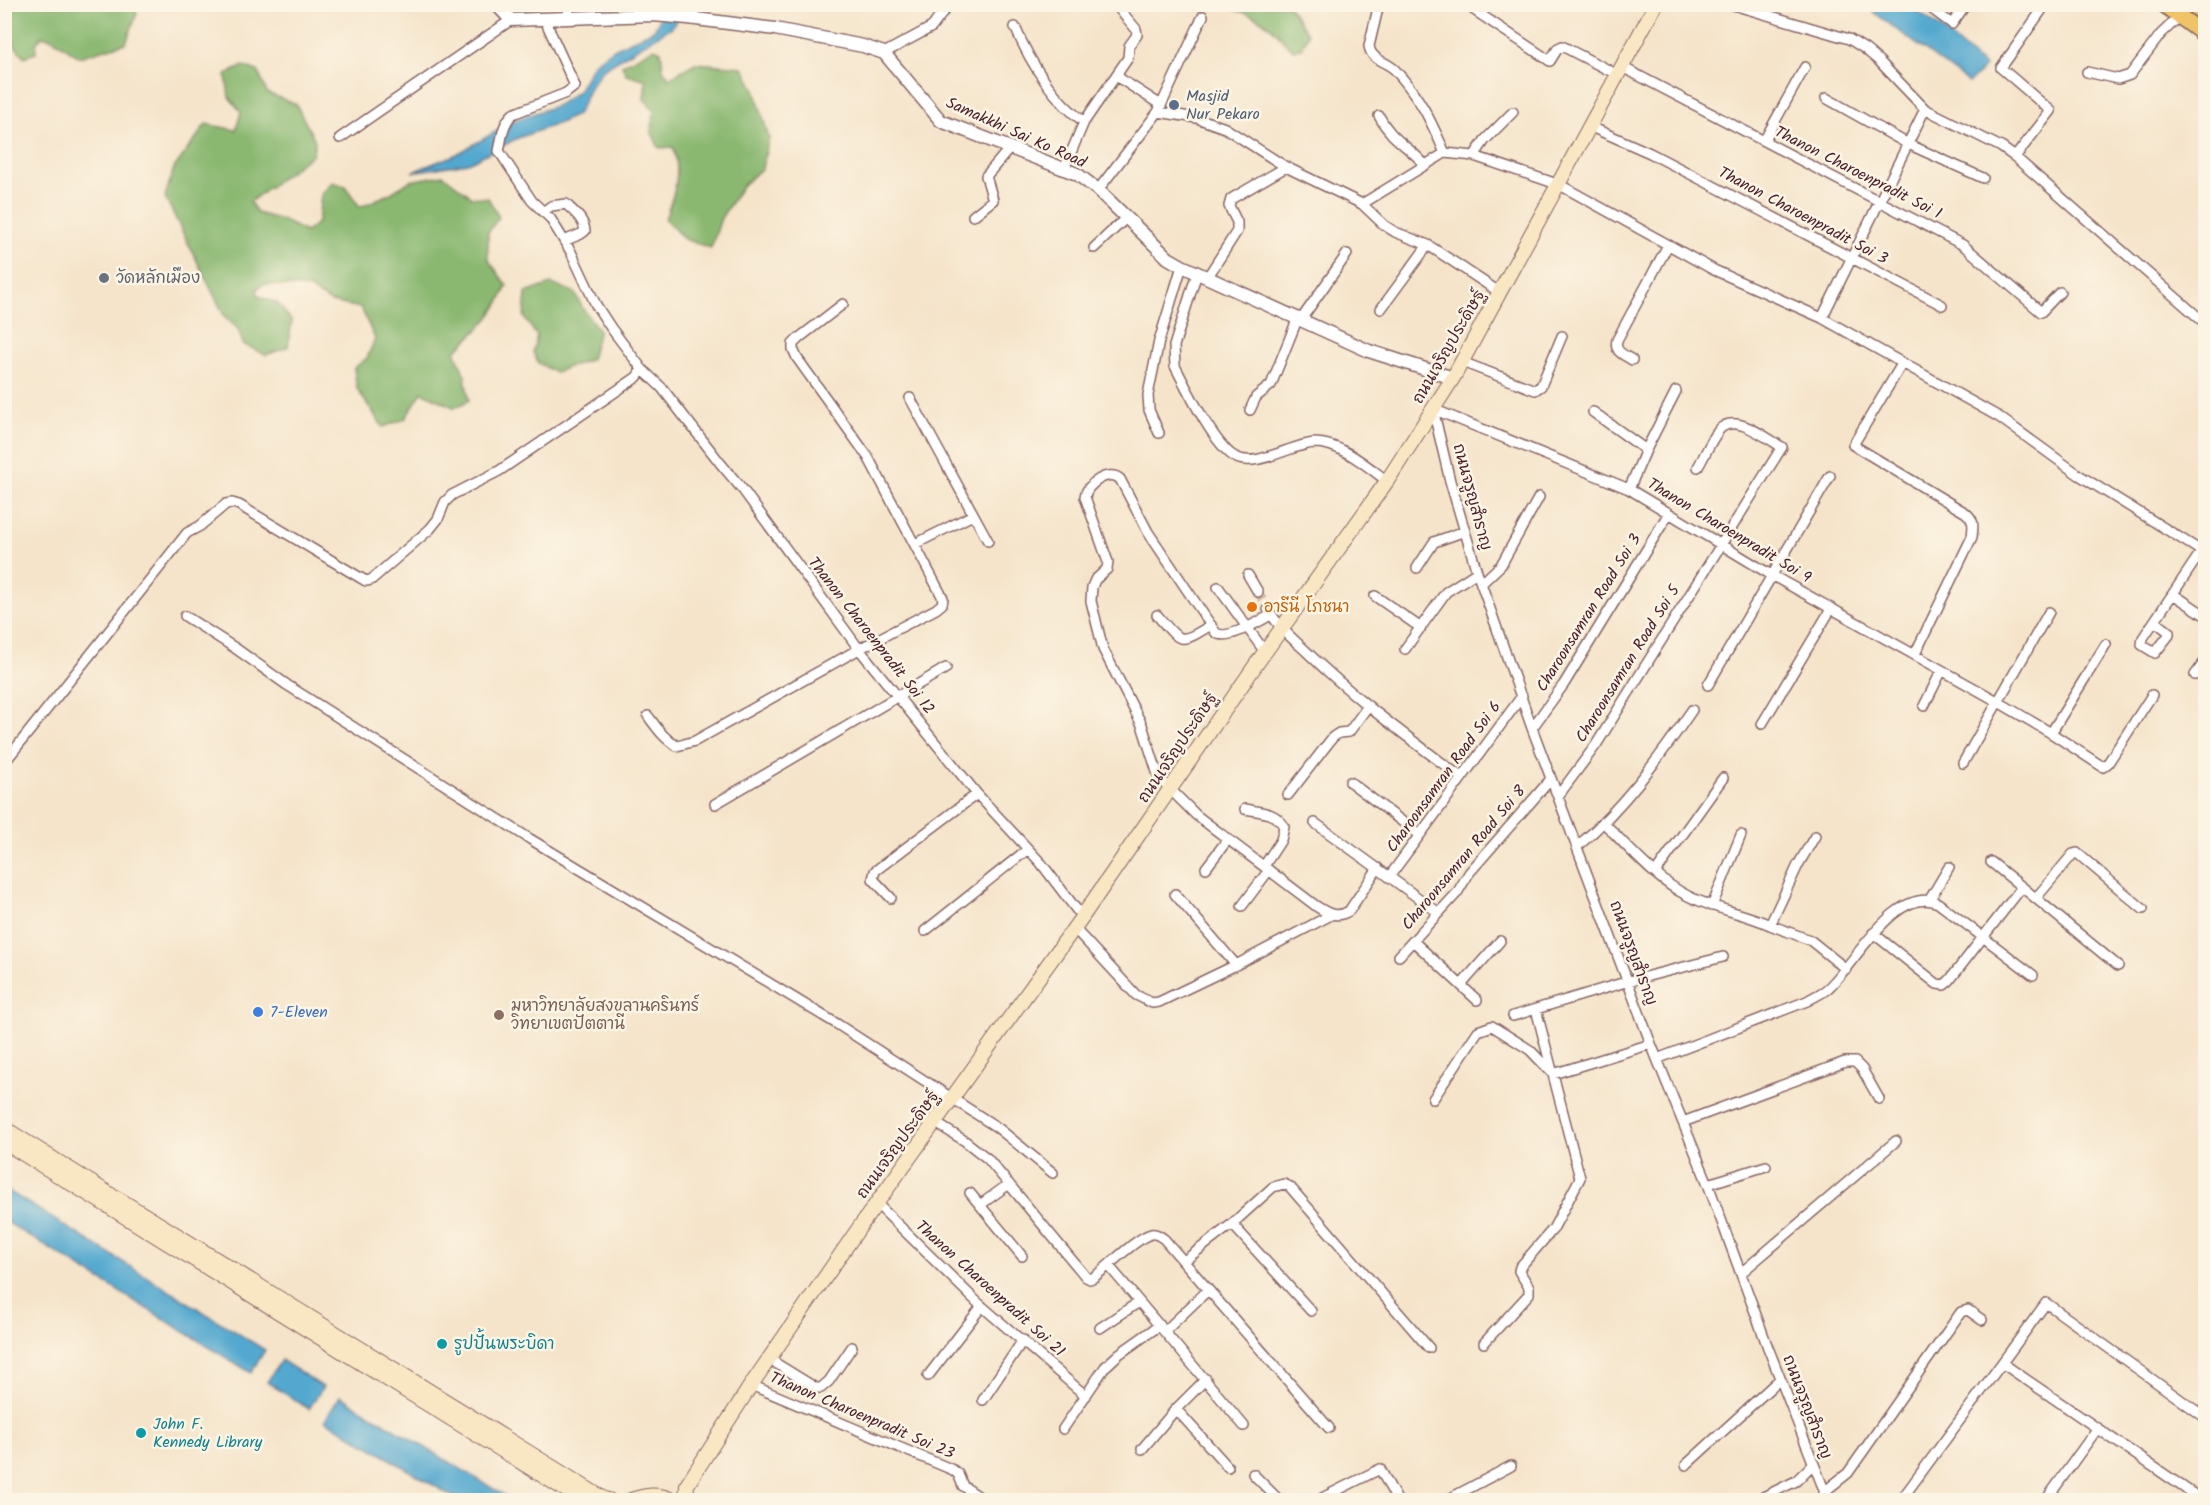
<svg xmlns="http://www.w3.org/2000/svg" width="2210" height="1505" font-family="Kalam,'Playpen Sans Thai',sans-serif">
  <rect width="100%" height="100%" fill="#fcf5e5"/>
  <filter id="ink" filterUnits="userSpaceOnUse"><feTurbulence type="fractalNoise" baseFrequency=".0167" numOctaves="2"/><feDisplacementMap in="SourceGraphic" scale="12" xChannelSelector="R" yChannelSelector="G"/><feConvolveMatrix kernelMatrix="1 2 1 2 8 2 1 2 1" color-interpolation-filters="sRGB"/></filter>
  <filter id="wash" filterUnits="userSpaceOnUse"><feTurbulence type="fractalNoise" baseFrequency=".008" numOctaves="4" result="noise"/><feDisplacementMap in="SourceGraphic" scale="24" xChannelSelector="R" yChannelSelector="G"/><feGaussianBlur stdDeviation="1.35" result="paint"/><feColorMatrix in="noise" values="0 0 0 0 0 0 0 0 0 0 0 0 0 0 0 0 0 1.4 0 .05"/><feComposite in="paint" operator="in"/></filter>
  <g filter="url(#wash)">
    <rect width="100%" height="100%" fill="#f5e4ca"/>
    <path fill="#8ab871" stroke="#6a6c4e" stroke-width="1.5" d="M16,5H132L137,13L126,43L79,57L53,39L42,36L36,43V53L24,57C6,36 2,29 16,5Z
      M1217,5H1288L1308,34L1302,48L1294,50C1286,45 1283,40 1277,33C1261,16 1239,10 1217,5Z
      M654,48L661,51L663,69L669,78L695,63L743,67L755,90L769,138L762,168L742,186L721,218L711,248L684,239L665,219C674,195 682,173 673,147L659,148L651,131L654,110L644,99L646,80L626,74L622,65Z
      M243,66L258,71L267,93L296,104L315,141L313,154L250,202L257,213L282,220L306,232L318,222L321,195L332,182L345,186L360,207L391,193L410,181L443,175L472,197L488,198L499,217L488,232V259L507,286C494,317 479,329 455,351L465,376L469,400L455,408L422,392L405,419L383,427L357,389L354,368L367,358L375,339L361,308L331,302L308,288L264,284L257,289L258,296L277,303L292,321L288,347L266,355L243,344L238,329L225,317L165,197L174,168L206,124L236,130L241,112L229,97L226,75Z
      M551,284L574,292L585,312L599,330L591,359C579,365 567,365 556,373L538,363L533,352L537,336L524,317L526,293Z"/>
    <path fill="#52a8cf" stroke="#4e647d" stroke-width="1.5" d="M667,5H685L672,27L603,69L592,84L577,115L557,124L518,138L468,163L412,172L457,154L518,119L558,105L578,91L594,63L614,49L654,30Z
      M1864,5H1907L1937,25L1985,67L1969,83Z
      M5,1189L265,1350L251,1373L5,1221Z
      M281,1360L323,1387L309,1409L267,1382Z
      M340,1396L512,1500H458L325,1420Z"/>
  </g>
  <g filter="url(#ink)">
    <g fill="none" stroke-linecap="round" stroke-linejoin="round">
      <path stroke="#d3bdaa" stroke-width="9" stroke-dasharray="9 4.5" stroke-linecap="butt" d="M1258,592L1268,609"/>
      <g stroke="#866463" stroke-width="12">
        <path id="minor" d="M568,4L569,19
          M1379,4L1369,46C1371,61 1387,61 1396,71C1421,99 1430,119 1445,153
          M1465,4L1550,61L1558,48L1562,46L1618,75
          M1730,4L1849,39L1865,49L1879,61L1925,109L2001,147L2015,157L2206,324
          M1925,4L1952,24L1966,4
          M1015,27C1030,62 1053,99 1084,122L1064,169
          M884,53L932,27L949,4
          M1622,67L1963,245L2041,312L2060,292
          M2087,72L2118,79L2130,75L2161,34L2179,17
          M1116,76L1161,105
          M1826,98L1908,144L1983,178
          M1158,112L1197,118L1225,128L1286,167L1362,204L1384,225L1395,232L1428,245L1499,292
          M1379,116C1392,141 1408,145 1425,165
          M1084,122L1128,58L1129,46L1137,35L1136,29L1115,4
          M1591,127L1650,153L1942,305
          M340,138L511,20
          M1764,141L1805,67
          M1474,156L1485,140L1513,112
          M2015,157L2051,111L2001,68L2046,4
          M1098,190L1158,112L1203,16
          M1362,204L1445,153L1474,156L1560,185L1714,270L1822,318L1999,417L2079,475L2206,554
          M543,212L551,206L566,204C574,212 584,219 585,231L581,234L564,241
          M973,216L993,200L986,176L1010,148
          M1094,248L1126,218
          M1197,273L1174,346L1175,366C1187,389 1214,445 1235,457C1255,469 1292,444 1315,443C1341,443 1367,466 1387,481
          M1207,278L1237,231V222L1229,206L1231,199L1286,167
          M1381,309L1428,245
          M1822,318L1925,109
          M1300,321L1347,254
          M1632,360C1623,354 1614,352 1617,340L1668,245
          M1462,362L1535,390L1541,386L1562,336
          M1902,364L1853,445L1966,513C1975,521 1973,526 1972,537L1915,654
          M642,369L662,388L721,464L743,490L859,649L977,794L1041,863L1082,917
          M910,398L988,541
          M1433,409L1450,481L1477,572L1532,728L1651,1044L1708,1184L1767,1345L1828,1500
          M1433,409L1629,489L1773,576L1990,697L2051,733L2103,767L2108,763L2152,695
          M1250,410L1256,397L1271,385L1297,320
          M1593,412L1646,450
          M1159,433L1149,410L1148,395L1159,341L1182,266
          M1629,489L1646,450L1676,391
          M915,544L973,515
          M1417,568L1434,542L1465,531
          M1248,575L1258,592
          M1481,584L1501,565L1539,497
          M1218,587L1265,652
          M2173,594L2206,616
          M1375,596L1421,628
          M1268,609C1278,627 1293,639 1308,653C1355,699 1409,738 1462,778
          M1157,615C1181,643 1179,645 1211,625
          M1271,615C1259,621 1228,641 1216,633L1148,532L1120,479C1109,469 1086,484 1085,497L1108,562L1107,569L1095,580L1092,587L1091,601L1103,649L1142,725L1159,778L1196,815L1316,906C1327,913 1336,919 1349,911L1378,868
          M185,616L235,648L287,685L530,839L837,1024L998,1128L1053,1173
          M2155,621L2169,632V635L2155,653L2142,645L2143,638L2201,552
          M1405,649L1446,592L1477,572
          M2195,675L2206,660
          M1708,685L1830,476
          M1924,706L1942,670
          M648,716C657,728 664,739 677,746L695,741L859,649L936,609L942,604L943,598L868,457L797,358L793,349V344L799,338L843,304
          M1762,724L1831,609
          M1532,728L1564,684L1669,513
          M2051,733L2106,644
          M4,763L187,533L200,526L226,504L232,503L239,505L359,577L366,581L371,580L430,529L438,519L445,502L452,495L499,471L637,377L642,369L611,328L596,305L571,252L550,218L532,201L499,151C502,138 502,124 513,114L566,93L575,86L544,18
          M1963,763L2049,612
          M1350,782L1420,835
          M1288,795L1333,737L1339,733L1349,732L1368,706
          M1558,796L1596,745L1782,447C1766,438 1735,412 1719,430C1711,440 1705,455 1698,467
          M715,804L946,668
          M1245,809C1260,812 1277,812 1284,827L1281,840L1264,866
          M1315,823L1439,913
          M1604,823C1629,848 1656,880 1688,896C1714,909 1744,913 1770,925L1798,865L1815,836
          M1578,846C1623,807 1658,760 1692,710
          M1991,862L2022,887
          M1206,868L1228,839
          M1656,872L1723,778
          M1389,877L1522,696
          M1175,894L1236,965
          M891,898L873,879L875,871L977,794
          M2036,898L2073,854L2077,853L2143,909
          M1930,899L1949,867
          M1242,906L1269,870
          M1712,906L1741,835
          M1770,925L1810,940L1846,969
          M1074,928L1136,995L1152,1003L1159,1002L1236,965L1331,915
          M925,931L1028,849
          M1873,933L1937,984L1944,985L1949,981L2022,887L2118,966
          M1413,941L1477,1000
          M1399,956L1457,893L1469,873L1551,779
          M1461,985L1500,941
          M1513,1016L1629,981L1723,957
          M1657,1059L1807,1001C1813,997 1821,994 1827,989C1854,966 1895,884 1938,903L2033,975
          M1433,1099L1478,1031L1492,1026L1530,1050L1553,1074L1651,1044
          M934,1122L965,1141L988,1159L1086,1277L1090,1279L1094,1277C1108,1267 1136,1238 1151,1234C1156,1233 1160,1236 1164,1239L1329,1428
          M1683,1122L1845,1062H1855L1862,1069L1879,1099
          M1708,1184L1766,1166
          M970,1193L1022,1256
          M876,1203L977,1302L1086,1396
          M980,1205L1009,1184
          M1232,1224L1311,1311
          M1184,1261L1232,1224L1273,1187L1284,1184L1290,1187L1429,1348
          M1109,1266L1244,1426
          M1741,1273L1896,1141
          M1100,1328L1139,1302
          M1165,1331L1208,1290
          M1484,1343L1529,1294V1287L1519,1271L1520,1267L1553,1229L1580,1178L1536,1009
          M769,1359L816,1388H821L829,1381L852,1347
          M2002,1363L2202,1500
          M928,1376L982,1306
          M751,1385L953,1470L958,1474L963,1486L984,1500
          M983,1400L1023,1340
          M1176,1409L1228,1467
          M1063,1429L1105,1367L1119,1354L1160,1325
          M1142,1449L1176,1409L1206,1379
          M1686,1465L1780,1379
          M1253,1474L1279,1500
          M1824,1492L1848,1473L1961,1312L1968,1310L1982,1320
          M1318,1500L1380,1469L1397,1500
          M1447,1500L1511,1466
          M1757,1500L1796,1481L1813,1464
          M1901,1500L2046,1303L2206,1418
          M2046,1500L2097,1429"/>
      </g>
      <g stroke="#866463" stroke-width="15">
        <path id="tertiary" d="M496,4L511,20L653,15L688,18L775,29L863,46L884,53L941,121L1077,174L1098,190L1168,258L1182,266L1369,351L1453,378"/>
      </g>
      <g stroke="#866463" stroke-width="16">
        <path id="secondary" d="M4,1128L111,1195
          M4,1142L106,1205
          M117,1198L604,1499L609,1500
          M111,1208L582,1500
          M631,1500C645,1495 658,1493 672,1500
          M686,1500L687,1485L751,1385L861,1225L1082,917L1257,663L1387,481L1453,378L1656,4"/>
      </g>
      <g stroke="#866463" stroke-width="18">
        <path id="primary" d="M2163,4L2206,36
          M2191,4L2206,15"/>
      </g>
      <use href="#minor" stroke="#fff" stroke-width="9"/>
      <use href="#tertiary" stroke="#fff" stroke-width="12"/>
      <use href="#secondary" stroke="#f9e7c3" stroke-width="14"/>
      <use href="#primary" stroke="#f0c369" stroke-width="15"/>
    </g>
  </g>
  <circle fill="#5c6f8a" stroke="#fcf5e5" stroke-width="2" cx="1174" cy="105" r="6"/>
  <circle fill="#6b7280" stroke="#fcf5e5" stroke-width="2" cx="104" cy="278" r="6"/>
  <circle fill="#e8710a" stroke="#fcf5e5" stroke-width="2" cx="1252" cy="607" r="6"/>
  <circle fill="#3f7fe0" stroke="#fcf5e5" stroke-width="2" cx="258" cy="1012" r="6"/>
  <circle fill="#8d6e63" stroke="#fcf5e5" stroke-width="2" cx="499" cy="1015" r="6"/>
  <g fill="#0f9aa8" stroke="#fcf5e5" stroke-width="2">
    <circle cx="442" cy="1344" r="6"/>
    <circle cx="141" cy="1433" r="6"/>
  </g>
  <g text-anchor="middle" dominant-baseline="central" stroke-width="5" stroke-linejoin="round" paint-order="stroke">
    <g font-size="16" fill="#4e5e75" stroke="#fcf5e5" text-anchor="start">
      <text x="1186" y="96">Masjid<tspan x="1186" dy="18">Nur Pekaro</tspan></text>
    </g>
    <g font-size="16" fill="#4a1f2b" stroke="#fcf5e5">
      <text transform="translate(1016 133) rotate(24)">Samakkhi Sai Ko Road</text>
      <text transform="translate(1858 173) rotate(27)">Thanon Charoenpradit Soi 1</text>
      <text transform="translate(1803 216) rotate(28)">Thanon Charoenpradit Soi 3</text>
      <text transform="translate(1449 347) rotate(-60)">ถนนเจริญประดิษฐ์</text>
      <text transform="translate(1472 497) rotate(75)">ถนนจรูญสำราญ</text>
      <text transform="translate(1729 531) rotate(31)">Thanon Charoenpradit Soi 9</text>
      <text transform="translate(1589 613) rotate(-58)">Charoonsamran Road Soi 3</text>
      <text transform="translate(871 636) rotate(52)">Thanon Charoenpradit Soi 12</text>
      <text transform="translate(1628 664) rotate(-58)">Charoonsamran Road Soi 5</text>
      <text transform="translate(1178 748) rotate(-56)">ถนนเจริญประดิษฐ์</text>
      <text transform="translate(1444 777) rotate(-54)">Charoonsamran Road Soi 6</text>
      <text transform="translate(1464 858) rotate(-50)">Charoonsamran Road Soi 8</text>
      <text transform="translate(1633 953) rotate(70)">ถนนจรูญสำราญ</text>
      <text transform="translate(898 1145) rotate(-54)">ถนนเจริญประดิษฐ์</text>
      <text transform="translate(990 1289) rotate(42)">Thanon Charoenpradit Soi 21</text>
      <text transform="translate(1807 1407) rotate(69)">ถนนจรูญสำราญ</text>
      <text transform="translate(862 1416) rotate(23)">Thanon Charoenpradit Soi 23</text>
    </g>
    <g font-size="16" fill="#5b616d" stroke="#fcf5e5" text-anchor="start">
      <text x="116" y="278">วัดหลักเมือง</text>
    </g>
    <g font-size="16" fill="#c56008" stroke="#fcf5e5" text-anchor="start">
      <text x="1264" y="607">อารีนี โภชนา</text>
    </g>
    <g font-size="16" fill="#785e54" stroke="#fcf5e5" text-anchor="start">
      <text x="511" y="1006">มหาวิทยาลัยสงขลานครินทร์<tspan x="511" dy="18">วิทยาเขตปัตตานี</tspan></text>
    </g>
    <g font-size="16" fill="#366cbe" stroke="#fcf5e5" text-anchor="start">
      <text x="270" y="1012">7-Eleven</text>
    </g>
    <g font-size="16" fill="#0d838f" stroke="#fcf5e5" text-anchor="start">
      <text x="454" y="1344">รูปปั้นพระบิดา</text>
      <text x="153" y="1424">John F.<tspan x="153" dy="18">Kennedy Library</tspan></text>
    </g>
  </g>
  <rect width="2210" height="1505" fill="none" stroke="#fcf5e5" stroke-width="24"/>
</svg>
